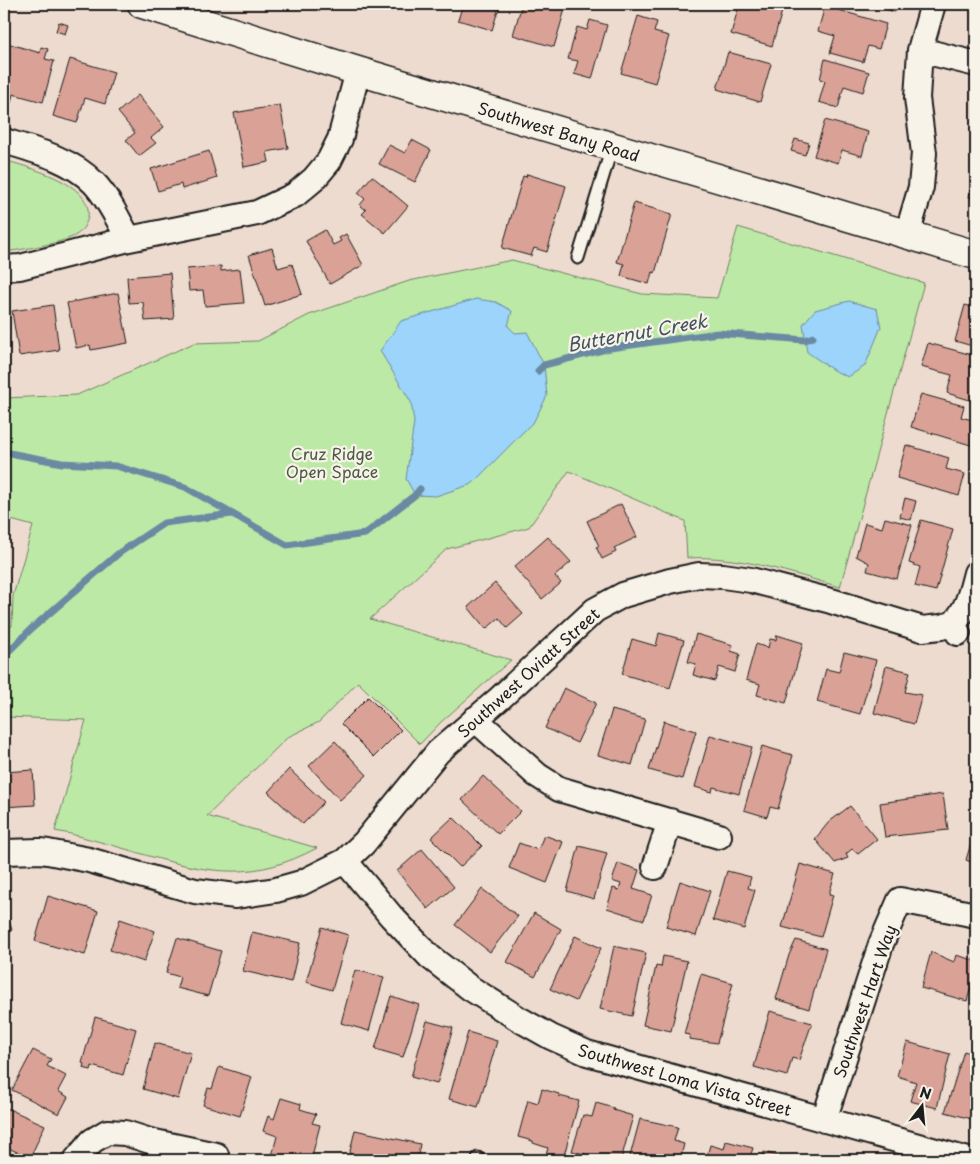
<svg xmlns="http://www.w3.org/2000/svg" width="980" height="1164" font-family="'Playpen Sans',sans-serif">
  <rect width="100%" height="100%" fill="#eedbcf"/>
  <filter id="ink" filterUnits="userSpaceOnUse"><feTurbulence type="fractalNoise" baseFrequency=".02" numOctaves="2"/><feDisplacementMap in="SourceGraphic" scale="10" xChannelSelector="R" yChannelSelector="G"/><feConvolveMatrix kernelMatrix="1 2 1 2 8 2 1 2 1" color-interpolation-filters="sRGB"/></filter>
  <g filter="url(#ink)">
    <path fill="#bde9a6" stroke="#6c8261" d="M4,160C27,167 93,183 88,216C87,224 82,231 76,235C64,243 19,250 4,252Z
      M738,227L924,283L840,587C790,573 740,555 687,558L685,521L569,471L529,527L447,549L370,619L511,660L441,722L420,744L358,682L319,722L288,737L207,816L317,848C255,881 213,874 149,856C123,848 97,841 71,834L55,831L86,720L4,717V629L12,626L13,596L33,526L4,518V398L77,395L194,343L258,341L309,315L409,281L512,260L642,294L717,298Z"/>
    <path fill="#9cd4fb" stroke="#698aa2" d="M476,299L496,302L512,311L508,326L515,333L527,332L544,365L547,396L534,421L472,484L436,496L415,495L406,479L414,422L411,402L380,351L401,321Z
      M849,301L877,309L881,327L865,366L848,377L833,370L807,352L803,324L815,310Z"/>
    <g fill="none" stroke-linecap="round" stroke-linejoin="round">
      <path stroke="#698aa2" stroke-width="7" d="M538,371L544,365L610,348L718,333L805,340L813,337
        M4,452L62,463L116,466L185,487L287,545L365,534L415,495L420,489
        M4,656L30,630L119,553L164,523L232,514"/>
    </g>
    <path fill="#daa296" stroke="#1c1c1c" d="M463,4H500L492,30L458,20Z
      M522,4L541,8L542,4H547L565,9L554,47L513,35Z
      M738,4H784L772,46L731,34L739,5Z
      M869,4H897L895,12Z
      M825,6L886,24L879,49L868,46L863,62L830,53L835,36L818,31Z
      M638,16L657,22L654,32L669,36L655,83L621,73Z
      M590,20L607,25L592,79L574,74L578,61L568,59L577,27L587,30Z
      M59,22L68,25L65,34L56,31Z
      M7,43L40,53L41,47L48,49L45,59L54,61L43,102L13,94L11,103L4,101V53Z
      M728,52L771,64L760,102L717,89Z
      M70,59L114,72L105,104L85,98L77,123L53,116Z
      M825,59L869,72L863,92L844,86L838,108L819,102L825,81L820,79Z
      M138,95L164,127L151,138L156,143L139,156L126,140L135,133L118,112Z
      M280,105L288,148L267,152L269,162L244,167L234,113Z
      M825,120L868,132L862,156L842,150L838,163L814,156Z
      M795,139L809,143L805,155L791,151Z
      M412,140L431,150L415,182L379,164L389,145L405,153Z
      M209,151L217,178L182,189L181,184L158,191L151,169Z
      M976,168V199L969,197Z
      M527,174L566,186L547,252L534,248L531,256L502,248L523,176L526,177Z
      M372,176L408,206L385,233L362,214L366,210L360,205L365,199L358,193Z
      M634,203L672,214L655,273L652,272L649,284L621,276L624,264L617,262Z
      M325,230L333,245L341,241L339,238L346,234L363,265L330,284L306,241Z
      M272,248L278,268L292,264L302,294L265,306L249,255Z
      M221,266V271L240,269L244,303L205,306L203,290L189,291L187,269Z
      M170,273L174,319L145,321L143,302L129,303L127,277Z
      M118,293L128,343L91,350L90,345L76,348L67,303Z
      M53,305L59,350L19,356L12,311Z
      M965,305L976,308V347L955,341Z
      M928,343L976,356V402L947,393L952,375L921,367Z
      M921,394L964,406L961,417L976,421V438L974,446L911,427Z
      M906,445L949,458L946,469L965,474L959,496L897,478Z
      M905,498L916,501L911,520L900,517Z
      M621,504L637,537L614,548L616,552L602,559L596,547L599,546L587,521Z
      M885,518L912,525L897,579L867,571L869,563L856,556L865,523L882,528Z
      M921,520L953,529L936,591L915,586L920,567L909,563Z
      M548,537L571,562L555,576L561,583L542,599L514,567Z
      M495,583L523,614L507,628L499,618L486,629L468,607Z
      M659,633L684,640L670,688L622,674L632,639L656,646Z
      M696,634L733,645L731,651L740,654L735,672L719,667L715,681L693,675L696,664L688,662Z
      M777,635L803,643L786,703L757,695L760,684L746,680L756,644L768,648L770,639L776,640Z
      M844,652L876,660L860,714L817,702L826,669L839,672Z
      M886,666L910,672L905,692L922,695L914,724L874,713Z
      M564,688L596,703L577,743L545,728Z
      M368,697L401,730L374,757L341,724Z
      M612,710L645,719L632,765L598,755Z
      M664,721L696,731L682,779L649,770Z
      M710,735L752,747L739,794L713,787L712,792L695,787Z
      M335,741L367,775L340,800L309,766Z
      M762,746L793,755L778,809L770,807L767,817L744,810Z
      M289,769L324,802L303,824L268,792Z
      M33,770L35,805L4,807V772Z
      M483,776L521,811L498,834L462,800Z
      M943,794L948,830L885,837L880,803Z
      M850,806L877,839L858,854L852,849L846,854L848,858L835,863L815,839L829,822Z
      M453,817L482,846L460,867L431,838Z
      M976,826V864L966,860Z
      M544,835L563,842L547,883L509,868L519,843L538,850Z
      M579,846L607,853L594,899L567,891Z
      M422,849L454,887L428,909L397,871Z
      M618,863L639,870L633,889L652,895L644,920L607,908L613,888L619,890L621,884L612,881Z
      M800,864L835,874L829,894L833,895L821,937L782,927Z
      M727,871L751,877L748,888L755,890L744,929L713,920Z
      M680,881L710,891L696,936L666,927Z
      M482,889L518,916L490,952L455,925Z
      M48,896L98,911L85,955L35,941Z
      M4,905L12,930L4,932Z
      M534,913L561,929L535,977L507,962Z
      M120,919L155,931L144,962L110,950Z
      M322,927L348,935L332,990L306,982Z
      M252,932L300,943L291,982L243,971Z
      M575,936L601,948L576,1001L550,989Z
      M177,938L221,951L208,996L177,988L180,977L166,973Z
      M796,940L826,949L809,1009L776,999L789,955Z
      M614,946L646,953L632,1016L600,1009Z
      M931,952L954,962L956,955L976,961V970L967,1001L921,988Z
      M663,956L687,961L671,1031L643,1025L656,966L661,967Z
      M355,970L384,977L369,1031L341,1023Z
      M701,974L733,983L717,1043L689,1039L690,1035L684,1034Z
      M391,996L419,1005L403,1057L375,1049Z
      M770,1011L812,1023L799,1060L792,1058L787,1076L754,1067Z
      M95,1017L136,1029L123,1075L92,1066L91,1070L83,1068L84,1064L82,1063Z
      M427,1021L453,1028L437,1084L411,1077Z
      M468,1032L497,1041L478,1107L449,1099Z
      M907,1042L950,1054L937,1108L910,1101L916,1082L897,1076Z
      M155,1043L191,1053L178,1099L143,1089Z
      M33,1050L51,1059L47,1066L66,1076L58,1091L68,1097L59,1114L12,1090Z
      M964,1051L976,1055V1106L972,1119L945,1112Z
      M219,1067L252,1077L240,1116L203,1105L208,1088L212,1089Z
      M542,1089L559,1094V1096L579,1101L563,1159L546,1155L548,1148L533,1143V1141L518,1137L528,1100L538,1103Z
      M281,1098L301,1104L300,1109L316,1114L312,1123L320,1125L311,1160H271L277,1136L263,1131L268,1116L274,1119Z
      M596,1103L614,1108L613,1110L633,1116L621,1160H597L587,1158L588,1155L572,1151L583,1115L592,1117Z
      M4,1107L45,1125L30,1158L4,1146Z
      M640,1119L678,1127L674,1141L684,1144L680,1160H629Z
      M355,1130L420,1144L417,1160H348Z
      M726,1141L753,1148L749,1160H706L710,1145L724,1149Z
      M764,1152L786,1158V1160H761Z"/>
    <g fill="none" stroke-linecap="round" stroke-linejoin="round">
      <g stroke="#1c1c1c" stroke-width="15">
        <path id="lane" d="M578,258L612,147
          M478,1160V1158"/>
      </g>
      <g stroke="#1c1c1c" stroke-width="28">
        <path id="street" d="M920,50L976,64
          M4,141C34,150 71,159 94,183C109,199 118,220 129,239L20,267L4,268
          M907,235L921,187L924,153L917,98L920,50L933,4
          M129,239L257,213L295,195L314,179L329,161L340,139L358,71
          M953,624C968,609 971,592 976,573
          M475,719L537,775L559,789L719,836
          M4,852L40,851L48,852L89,860L195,891L236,896L276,890L301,883L345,861L364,843L438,752L499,699L595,610L623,595L670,581L699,575L723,576L751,580L831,601L922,629L941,627L953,624L958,633
          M345,861L391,916L430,957L470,988L519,1019L551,1037L587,1053L968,1160
          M655,867L670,821
          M824,1120L881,944L900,900L976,915
          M76,1160L92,1141L107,1132L125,1133L150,1141L216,1155"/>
      </g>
      <g stroke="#1c1c1c" stroke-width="31">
        <path id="secondary" d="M142,4L358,71L976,255"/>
      </g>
      <use href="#lane" stroke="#f7f3e8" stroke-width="11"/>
      <use href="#street" stroke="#f7f3e8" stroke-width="24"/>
      <use href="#secondary" stroke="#f7f3e8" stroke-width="28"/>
    </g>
  </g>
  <g text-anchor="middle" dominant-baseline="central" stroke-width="4.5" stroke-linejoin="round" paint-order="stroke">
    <g font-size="16" fill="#1c1c1c" stroke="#f7f3e8">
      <text transform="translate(559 131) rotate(17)">Southwest Bany Road</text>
      <text transform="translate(528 672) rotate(-42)">Southwest Oviatt Street</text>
      <text transform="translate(864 1001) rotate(-71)">Southwest Hart Way</text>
      <text transform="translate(685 1079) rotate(16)">Southwest Loma Vista Street</text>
    </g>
    <g font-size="16" fill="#4c5a45" stroke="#f7f3e8">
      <text x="332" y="453">Cruz Ridge<tspan x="332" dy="18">Open Space</tspan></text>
    </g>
    <g font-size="18" font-style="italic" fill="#42535f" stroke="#f7f3e8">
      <text transform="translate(637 332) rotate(-10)">Butternut Creek</text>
    </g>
  </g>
  <rect width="980" height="1164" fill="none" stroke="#f7f3e8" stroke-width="20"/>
  <rect x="10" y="10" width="960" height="1144" fill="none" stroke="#1c1c1c" stroke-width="2" filter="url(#ink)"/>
  <g transform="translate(922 1106) rotate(16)" stroke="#f7f3e8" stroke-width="4" paint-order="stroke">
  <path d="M0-4L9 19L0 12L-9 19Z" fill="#1c1c1c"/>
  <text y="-8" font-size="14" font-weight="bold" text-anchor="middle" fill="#1c1c1c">N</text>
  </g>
</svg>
